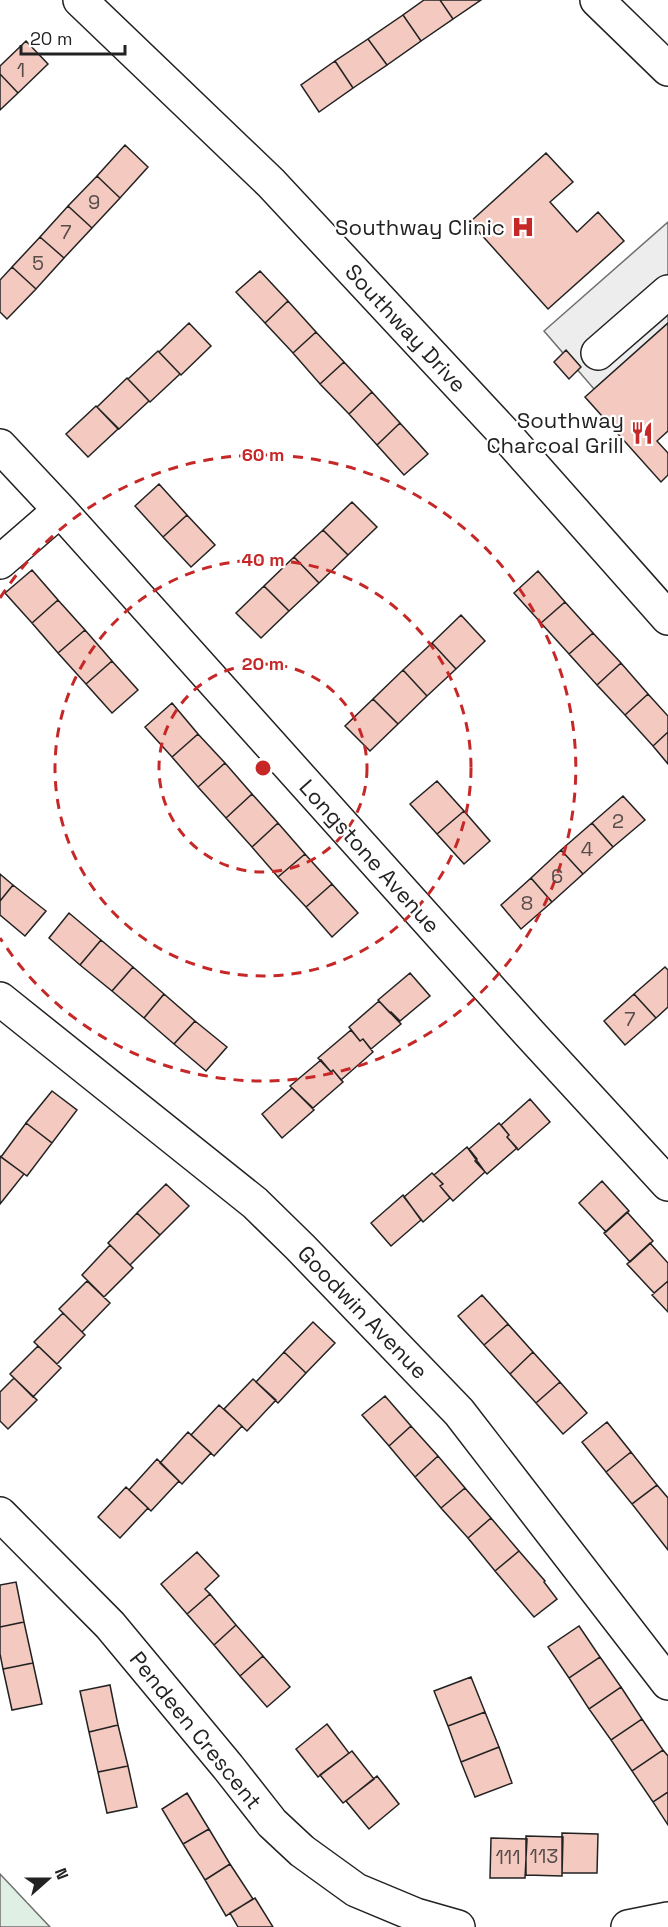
<svg xmlns="http://www.w3.org/2000/svg" width="668" height="1927" font-family="'Space Grotesk',sans-serif">
  <rect width="100%" height="100%" fill="#fff"/>
  <path fill="#e0efe3" stroke="#6f6f6f" stroke-width="1.5" d="M0,1874L50,1927H0Z"/>
  <path fill="#ededed" stroke="#6f6f6f" stroke-width="1.5" d="M668,222V323L594,389L544,331Z"/>
  <path fill="#f3c9c0" stroke="#222" stroke-width="1.5" d="M424,0H440L453,19L421,41L403,15Z
    M440,0H481L453,19Z
    M403,15L421,41L387,65L368,39Z
    M368,39L387,65L353,88L335,61Z
    M26,41L48,64L18,93L0,74V66Z
    M335,61L353,88L319,112L301,85Z
    M0,74L18,93L0,110Z
    M125,145L148,167L120,198L97,176Z
    M546,153L573,182L550,202L577,232L598,212L624,241L548,309L470,222Z
    M97,176L120,198L92,228L68,206Z
    M68,206L92,228L64,258L40,237Z
    M40,237L64,258L36,289L12,267Z
    M12,267L36,289L7,319L0,312V280Z
    M260,271L288,301L265,323L236,292Z
    M288,301L316,332L293,353L265,323Z
    M189,323L211,346L181,375L159,352Z
    M668,323V431L657,441L668,453V475L661,482L585,397Z
    M316,332L344,362L320,384L293,353Z
    M566,350L581,367L569,379L554,362Z
    M158,351L180,374L150,402L128,379Z
    M344,362L372,392L349,414L320,384Z
    M127,378L149,401L119,429L97,407Z
    M372,392L400,423L377,445L349,414Z
    M96,406L118,429L88,457L66,434Z
    M400,423L428,454L404,475L377,445Z
    M159,484L187,515L163,537L135,506Z
    M352,502L377,527L348,555L323,530Z
    M187,515L215,545L191,567L163,537Z
    M323,530L348,555L319,583L294,557Z
    M294,557L319,583L289,611L264,586Z
    M32,570L58,600L32,623L5,593Z
    M538,571L565,602L541,623L514,593Z
    M264,586L289,611L261,638L236,613Z
    M58,600L85,630L58,653L32,623Z
    M565,602L593,633L569,654L541,623Z
    M461,615L485,641L456,669L432,643Z
    M85,630L112,661L86,684L58,653Z
    M593,633L621,663L597,685L569,654Z
    M432,643L456,669L427,696L403,670Z
    M112,661L138,690L112,713L86,684Z
    M621,663L648,694L625,715L597,685Z
    M403,670L427,696L398,724L373,699Z
    M648,694L668,716V732L653,746L625,715Z
    M373,699L398,724L370,751L345,726Z
    M172,703L198,734L172,757L145,727Z
    M668,732V764L653,746Z
    M198,734L225,763L198,787L172,757Z
    M225,763L252,794L226,818L198,787Z
    M437,781L464,811L437,834L410,804Z
    M252,794L278,823L252,847L226,818Z
    M623,796L645,820L613,847L592,823Z
    M464,811L490,841L464,864L437,834Z
    M278,823L305,854L278,877L252,847Z
    M592,823L613,847L583,874L561,850Z
    M561,850L583,874L552,902L531,878Z
    M305,854L332,884L306,907L278,877Z
    M0,874L13,885L0,901Z
    M531,878L552,902L521,929L501,905Z
    M332,884L358,913L332,937L306,907Z
    M13,885L46,911L25,936L0,915V901Z
    M69,913L101,940L80,965L49,938Z
    M101,940L133,967L112,991L80,965Z
    M133,967L164,994L144,1018L112,991Z
    M665,967L668,970V1007L656,1018L634,994Z
    M410,973L430,996L400,1021L391,1012L390,1013L378,1000Z
    M164,994L195,1021L174,1044L144,1018Z
    M634,994L656,1018L625,1045L604,1021Z
    M379,1001L401,1024L371,1049L363,1039L360,1041L349,1027Z
    M195,1021L227,1047L206,1071L174,1044Z
    M351,1030L360,1041L363,1039L373,1052L341,1080L333,1070L331,1072L318,1058Z
    M321,1060L331,1072L333,1070L343,1082L313,1108L290,1086Z
    M292,1088L314,1110L282,1138L262,1114Z
    M52,1091L77,1110L52,1143L26,1123Z
    M530,1099L550,1122L518,1150L507,1137L509,1135L501,1125Z
    M26,1123L52,1143L27,1176L1,1157Z
    M499,1123L509,1135L507,1137L517,1148L487,1174L475,1161L477,1159L469,1149Z
    M467,1147L485,1172L453,1201L440,1186L443,1184L434,1175Z
    M0,1156L24,1174L0,1204Z
    M432,1173L443,1184L440,1186L450,1198L423,1222L404,1197Z
    M602,1181L629,1211L606,1232L579,1203Z
    M166,1184L189,1206L160,1235L137,1213Z
    M403,1195L421,1220L391,1246L371,1223Z
    M627,1212L653,1241L630,1262L604,1233Z
    M137,1213L160,1235L130,1265L108,1243Z
    M650,1243L668,1263V1281L654,1293L627,1264Z
    M110,1245L133,1268L104,1297L82,1275Z
    M87,1281L110,1303L82,1332L59,1309Z
    M668,1281V1312L652,1295Z
    M482,1295L508,1324L484,1345L458,1316Z
    M63,1313L85,1335L57,1364L34,1342Z
    M313,1322L335,1343L306,1373L284,1352Z
    M508,1324L533,1352L510,1374L484,1345Z
    M38,1346L61,1368L33,1397L10,1374Z
    M284,1352L306,1373L278,1403L256,1382Z
    M533,1352L560,1382L536,1403L510,1374Z
    M14,1378L37,1400L8,1429L0,1421V1392Z
    M253,1379L276,1400L247,1431L224,1409Z
    M560,1382L587,1413L563,1434L536,1403Z
    M385,1396L411,1426L389,1446L362,1415Z
    M219,1405L242,1426L214,1456L191,1435Z
    M607,1422L631,1452L606,1472L582,1442Z
    M411,1426L438,1456L415,1477L389,1446Z
    M188,1432L211,1453L182,1484L160,1463Z
    M631,1452L657,1485L632,1504L606,1472Z
    M438,1456L465,1488L441,1508L415,1477Z
    M157,1459L179,1481L151,1511L129,1490Z
    M657,1485L668,1498V1550L632,1504Z
    M126,1487L148,1508L120,1538L98,1517Z
    M465,1488L491,1518L468,1538L441,1508Z
    M491,1518L519,1551L495,1571L468,1538Z
    M519,1551L545,1581L544,1582L557,1599L534,1617L495,1571Z
    M197,1552L219,1576L205,1589L210,1594L187,1614L161,1584Z
    M16,1582L24,1622L0,1627V1585Z
    M210,1594L236,1625L214,1645L187,1614Z
    M24,1622L33,1663L3,1669L0,1654V1627Z
    M236,1625L263,1656L240,1676L214,1645Z
    M579,1626L600,1657L569,1678L548,1647Z
    M263,1656L290,1687L267,1707L240,1676Z
    M600,1657L621,1687L589,1709L569,1678Z
    M33,1663L42,1704L12,1710L3,1669Z
    M471,1677L485,1712L448,1726L434,1691Z
    M110,1685L118,1725L89,1732L80,1691Z
    M621,1687L642,1719L611,1740L589,1709Z
    M485,1712L499,1747L461,1762L448,1726Z
    M642,1719L663,1750L632,1771L611,1740Z
    M327,1724L349,1753L318,1777L296,1749Z
    M118,1725L128,1766L98,1772L89,1732Z
    M499,1747L512,1783L475,1797L461,1762Z
    M663,1750L668,1756V1792L653,1802L632,1771Z
    M352,1751L374,1779L343,1803L320,1775Z
    M128,1766L137,1807L107,1813L98,1772Z
    M377,1776L399,1804L369,1829L346,1801Z
    M668,1792V1825L653,1802Z
    M187,1793L209,1829L183,1844L162,1809Z
    M209,1829L230,1864L205,1880L183,1844Z
    M562,1833L598,1834L597,1873H562Z
    M526,1836L563,1837L562,1876L526,1875Z
    M491,1838L527,1839L525,1878H490Z
    M230,1864L253,1899L226,1916L205,1880Z
    M255,1898L273,1927H238L230,1913Z"/>
  <g fill="none" stroke-linecap="round" stroke-linejoin="round">
    <g stroke="#222" stroke-width="36">
      <path id="minor" d="M80,0L271,183L504,433L668,618
        M597,0L668,69
        M598,353L668,292
        M0,446L60,510L530,1034L668,1184
        M0,562L60,510
        M0,999L255,1203L300,1247L459,1412L668,1683
        M0,1514L110,1625L228,1767L272,1823L302,1851L356,1890L416,1915L458,1927
        M628,1927L668,1919"/>
    </g>
    <use href="#minor" stroke="#fff" stroke-width="33"/>
  </g>
  <g fill="none" stroke="#c62828" stroke-width="3" stroke-dasharray="10 8">
    <circle cx="263" cy="768" r="104"/>
    <circle cx="263" cy="768" r="208"/>
    <path d="M0 598A313 313 0 1 1 0 938"/>
  </g>
  <defs>
    <g id="hospital-bare" transform="scale(1.8)"><path d="M-5-5h3v3.5h4V-5h3V5h-3V1.5h-4V5h-3Z" fill="#c62828" stroke="#fff" stroke-width="2.5" paint-order="stroke"/></g>
    <g id="restaurant-bare" transform="scale(1.8)"><path d="M-5-6h1v4h1v-4h1v4h1v-4h1v5L-1.5 .5V6h-2V.5L-5-1ZM5-6V6H3V1.5H1.5Q1.5-4 5-6Z" fill="#c62828" stroke="#fff" stroke-width="2.5" paint-order="stroke"/></g>
  </defs>
  <g fill-rule="evenodd">
    <use href="#hospital-bare" x="523" y="227"/>
    <use href="#restaurant-bare" x="642" y="433"/>
  </g>
  <g text-anchor="middle" dominant-baseline="central" stroke-width="4.5" stroke-linejoin="round" paint-order="stroke">
    <g font-size="20" fill="#564c4a">
      <text x="21" y="70">1</text>
      <text x="94" y="202">9</text>
      <text x="66" y="232">7</text>
      <text x="38" y="263">5</text>
      <text x="618" y="821">2</text>
      <text x="587" y="849">4</text>
      <text x="557" y="876">6</text>
      <text x="527" y="903">8</text>
      <text x="630" y="1019">7</text>
      <text x="544" y="1856">113</text>
      <text x="508" y="1857">111</text>
    </g>
    <g font-size="22" fill="#222" stroke="#fff" text-anchor="end">
      <text x="505" y="227">Southway Clinic</text>
      <text x="624" y="420">Southway<tspan x="624" dy="25">Charcoal Grill</tspan></text>
    </g>
    <g font-size="22" fill="#222" stroke="#fff">
      <text transform="translate(406 328) rotate(47)">Southway Drive</text>
      <text transform="translate(370 856) rotate(48)">Longstone Avenue</text>
      <text transform="translate(363 1312) rotate(46)">Goodwin Avenue</text>
      <text transform="translate(196 1730) rotate(51)">Pendeen Crescent</text>
    </g>
  </g>
  <circle cx="263" cy="768" r="9" fill="#c62828" stroke="#fff" stroke-width="3"/>
  <g font-size="18" text-anchor="middle" font-weight="bold" fill="#c62828" stroke="#fff" stroke-width="4.5" stroke-linejoin="round" paint-order="stroke">
    <text x="263" y="461">60 m</text>
    <text x="263" y="566">40 m</text>
    <text x="263" y="670">20 m</text>
  </g>
  <g transform="translate(48 1879) rotate(69)" stroke="#ffffff" stroke-width="4.5" paint-order="stroke">
  <path d="M0-4.5L10 22L0 15L-10 22Z" fill="#222222"/>
  <text y="-9" font-size="16" font-weight="bold" text-anchor="middle" fill="#222222">N</text>
  </g>
  <path d="M21 45v9h104v-9" fill="none" stroke="#222222" stroke-width="3"/>
  <text x="30" y="45" font-size="18" fill="#222222" stroke="#ffffff" stroke-width="4.5" paint-order="stroke">20 m</text>
</svg>
